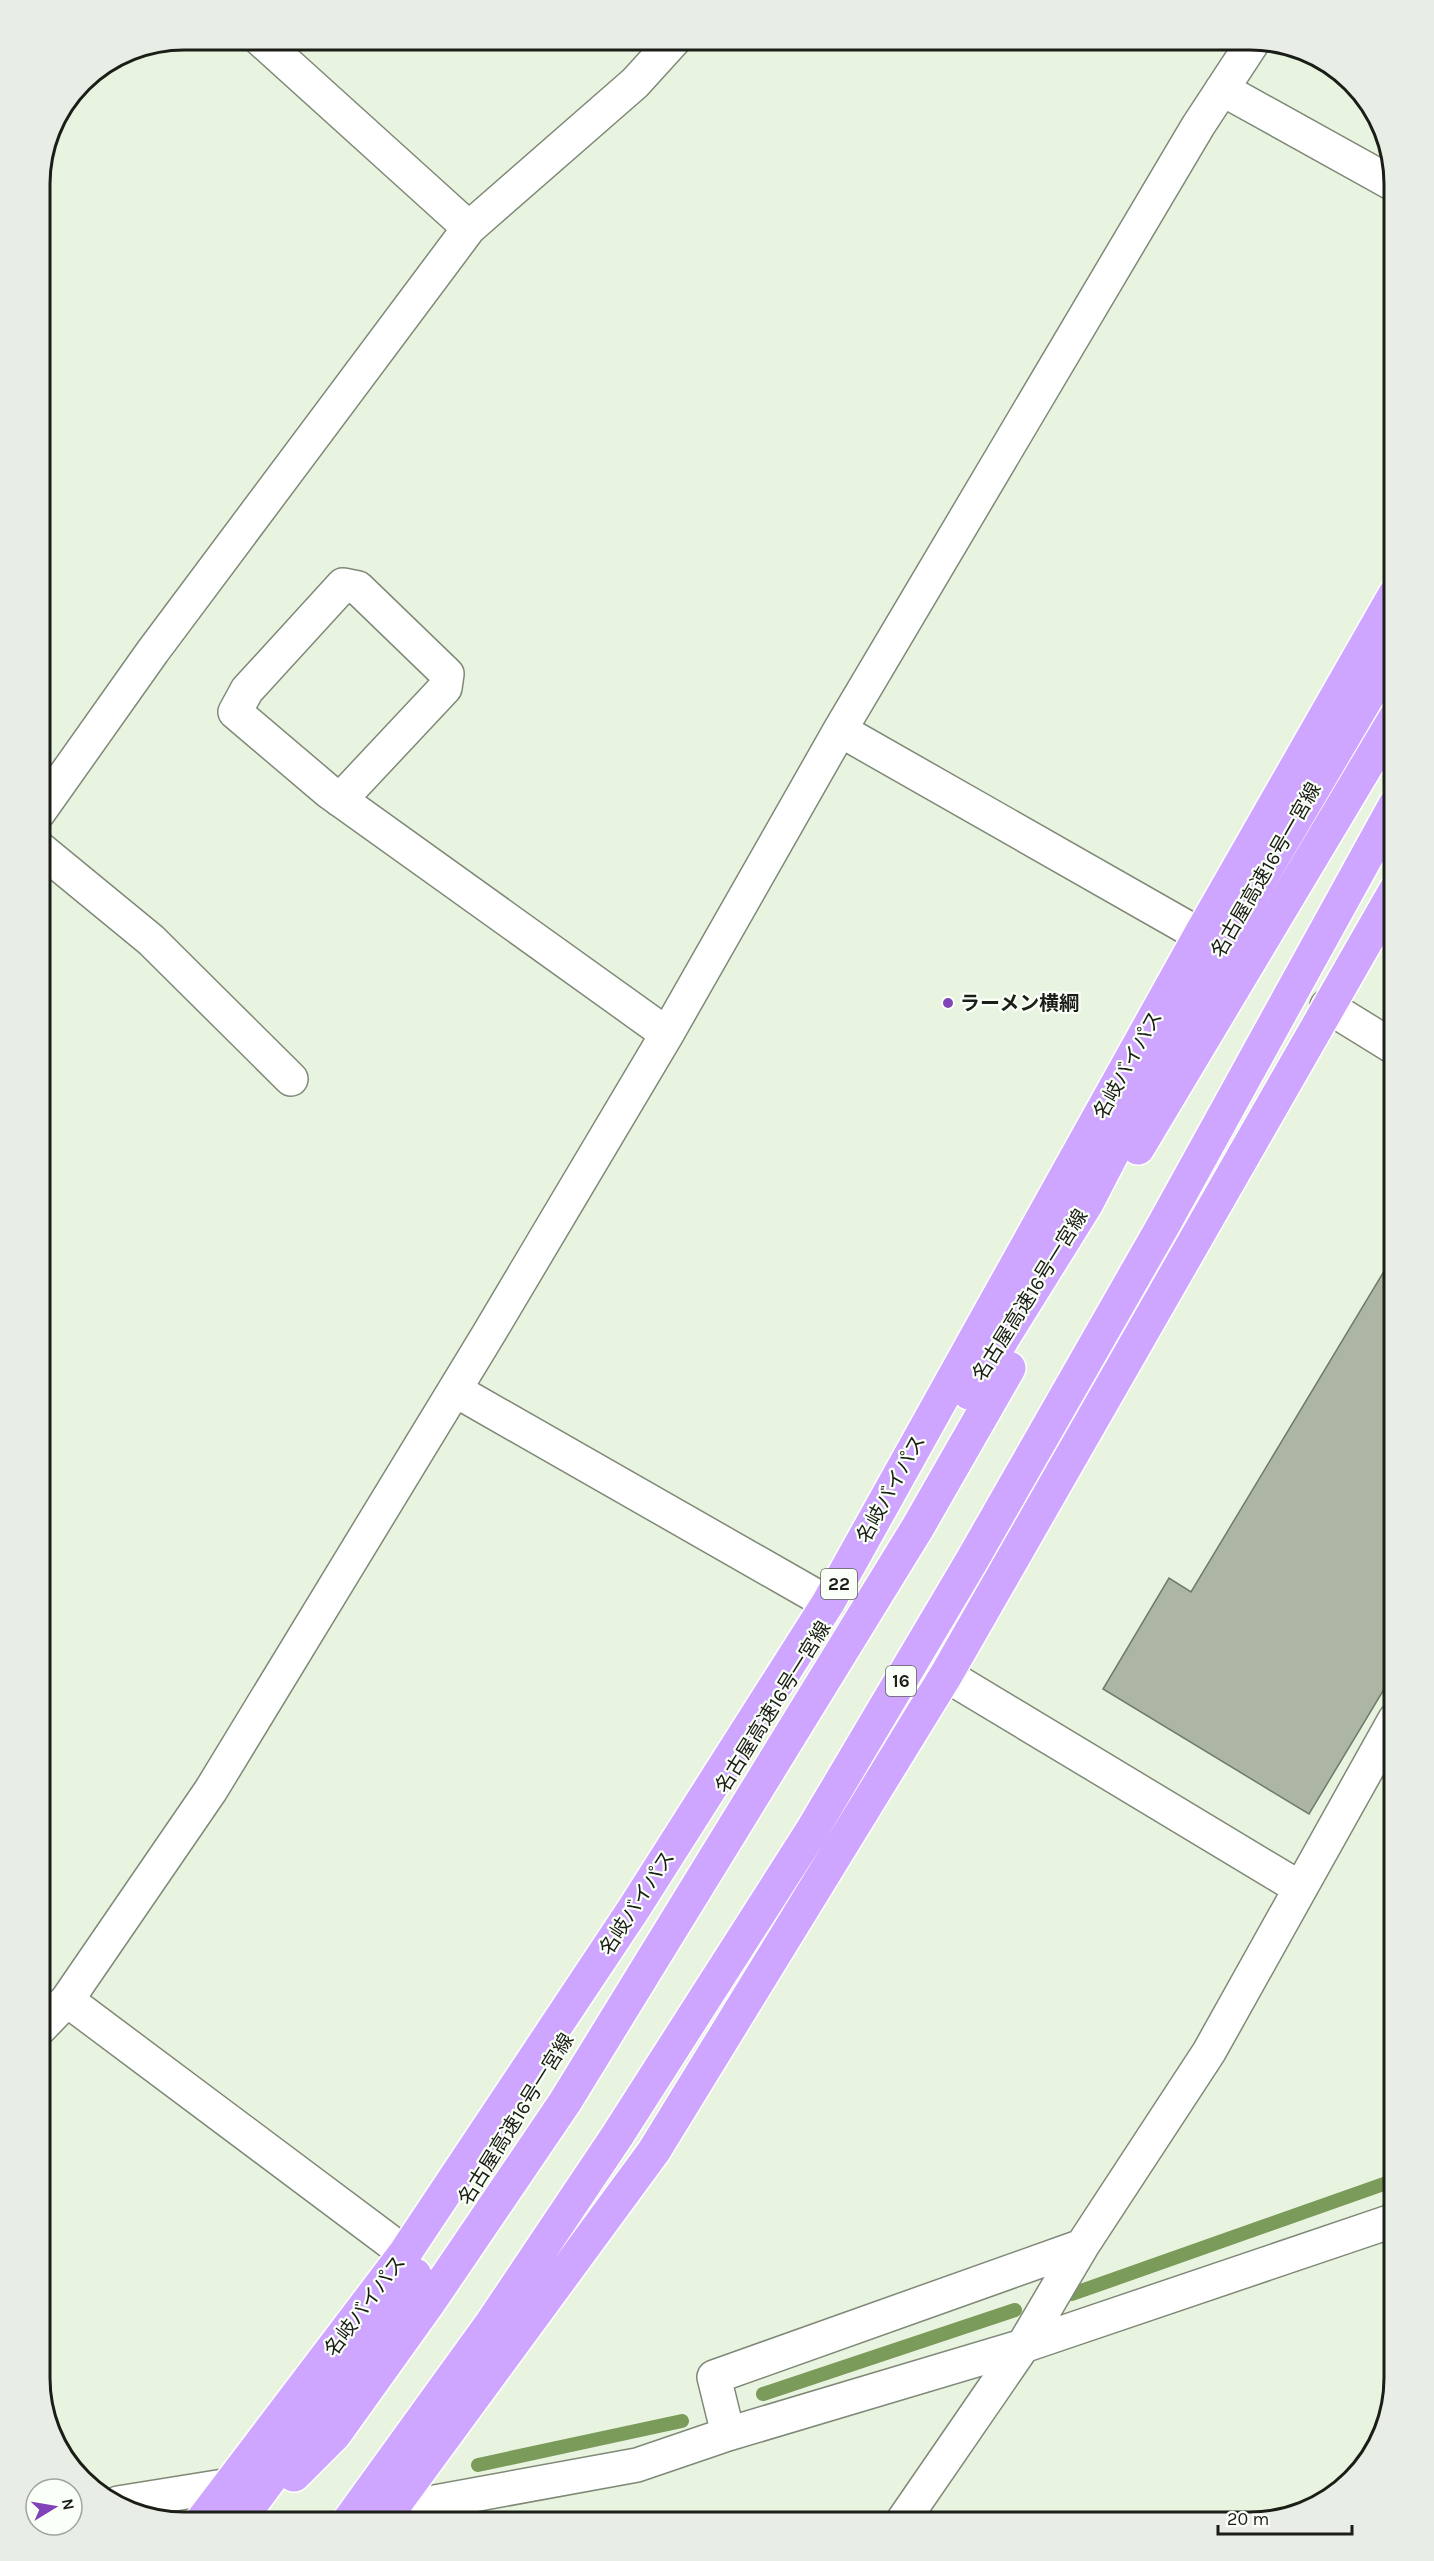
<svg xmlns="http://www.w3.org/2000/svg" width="1434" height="2561" font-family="Karla,'Noto Sans JP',sans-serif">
  <rect width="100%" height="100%" fill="#e9f4e0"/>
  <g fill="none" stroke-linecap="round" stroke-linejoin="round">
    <path stroke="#7a9b59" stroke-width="14" d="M1072,2294L1395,2180
      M763,2394L1015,2310
      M478,2465L682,2421"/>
  </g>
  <path fill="#acb6a3" stroke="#707a68" stroke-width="1.5" d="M1395,1253V1671L1309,1814L1103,1689L1169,1578L1191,1592Z"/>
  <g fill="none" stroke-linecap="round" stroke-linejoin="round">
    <g stroke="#7f8977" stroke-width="36">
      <path id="street" d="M260,39L469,228
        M1222,89L1395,185
        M840,730L1200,935
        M340,800L445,688L447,674L358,588L343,585L247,690L235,712L328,791L667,1034
        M39,812L153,651L469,228L635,83L675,39
        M39,848L151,940L291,1079
        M1327,1006L1395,1048
        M455,1390L828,1603
        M946,1675L1300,1888
        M67,2000L405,2253
        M39,2029L67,2000L211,1790L488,1335L667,1034L840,730L1198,126L1255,39
        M728,2434L714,2377L1082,2246
        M118,2503L230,2485
        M391,2510L637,2465L728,2434L1023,2346L1395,2220
        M902,2522L1023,2346L1082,2246L1209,2052L1395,1719"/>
    </g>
    <g stroke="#fff" stroke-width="36">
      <path id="highway" d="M1138,1148L1395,718
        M969,1393L1087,1203L1212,961L1395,650
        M294,2475L335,2434L428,2304L565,2102L918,1527L1009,1368
        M201,2522L405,2253L633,1910L828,1603L1200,935L1395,594
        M238,2522L343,2381L415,2275
        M348,2522L491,2324L617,2136L811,1832L971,1562L1164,1224L1395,805
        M382,2522L654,2151L946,1675L1395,891"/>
    </g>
    <use href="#street" stroke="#fff" stroke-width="33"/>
    <use href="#highway" stroke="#cea5ff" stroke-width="33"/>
  </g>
  <circle fill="#8043b9" stroke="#fafff7" stroke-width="2" cx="948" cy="1003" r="6"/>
  <g text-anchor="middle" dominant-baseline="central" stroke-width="4.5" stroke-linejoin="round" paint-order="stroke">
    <g fill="#fafff7" stroke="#5d625a" stroke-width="1.5">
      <rect x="821" y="1569" width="36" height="30" rx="4.5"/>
      <rect x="886" y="1666" width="30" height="30" rx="4.5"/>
    </g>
    <g font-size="18" font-weight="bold" fill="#1a1e17">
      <text x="839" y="1584">22</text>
      <text x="901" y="1681">16</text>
    </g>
    <g font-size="20" fill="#1a1e17" stroke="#fafff7">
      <text transform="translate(1266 870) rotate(-60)">名古屋高速16号一宮線</text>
      <text transform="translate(1128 1065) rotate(-61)">名岐バイパス</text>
      <text transform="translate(1030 1295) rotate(-58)">名古屋高速16号一宮線</text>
      <text transform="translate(891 1489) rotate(-61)">名岐バイパス</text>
      <text transform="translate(773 1707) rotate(-58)">名古屋高速16号一宮線</text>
      <text transform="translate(637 1903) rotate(-57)">名岐バイパス</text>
      <text transform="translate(516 2119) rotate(-58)">名古屋高速16号一宮線</text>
      <text transform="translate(365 2306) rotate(-53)">名岐バイパス</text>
    </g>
    <g font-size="20" font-weight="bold" fill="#1a1e17" stroke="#fafff7" text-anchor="start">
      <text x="960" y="1003">ラーメン横綱</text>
    </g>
  </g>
  <path d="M0 0H1434V2561H0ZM184 50H1250A134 134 0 0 1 1384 184V2378A134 134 0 0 1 1250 2512H184A134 134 0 0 1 50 2378V184A134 134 0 0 1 184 50Z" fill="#e8ede5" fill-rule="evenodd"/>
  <path fill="none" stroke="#1a1e17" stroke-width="3" d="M184 50H1250A134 134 0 0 1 1384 184V2378A134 134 0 0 1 1250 2512H184A134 134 0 0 1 50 2378V184A134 134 0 0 1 184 50Z"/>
  <g transform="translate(54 2507) rotate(79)"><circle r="28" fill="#fafff7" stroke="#a0a59d" stroke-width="1.5"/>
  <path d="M0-4.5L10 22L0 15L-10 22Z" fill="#8043b9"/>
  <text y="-9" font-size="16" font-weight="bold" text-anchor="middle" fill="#1a1e17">N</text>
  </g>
  <path d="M1218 2525v9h134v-9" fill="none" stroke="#1a1e17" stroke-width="3"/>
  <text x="1227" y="2525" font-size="18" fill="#1a1e17" stroke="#fafff7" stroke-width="4.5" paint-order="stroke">20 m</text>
</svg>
